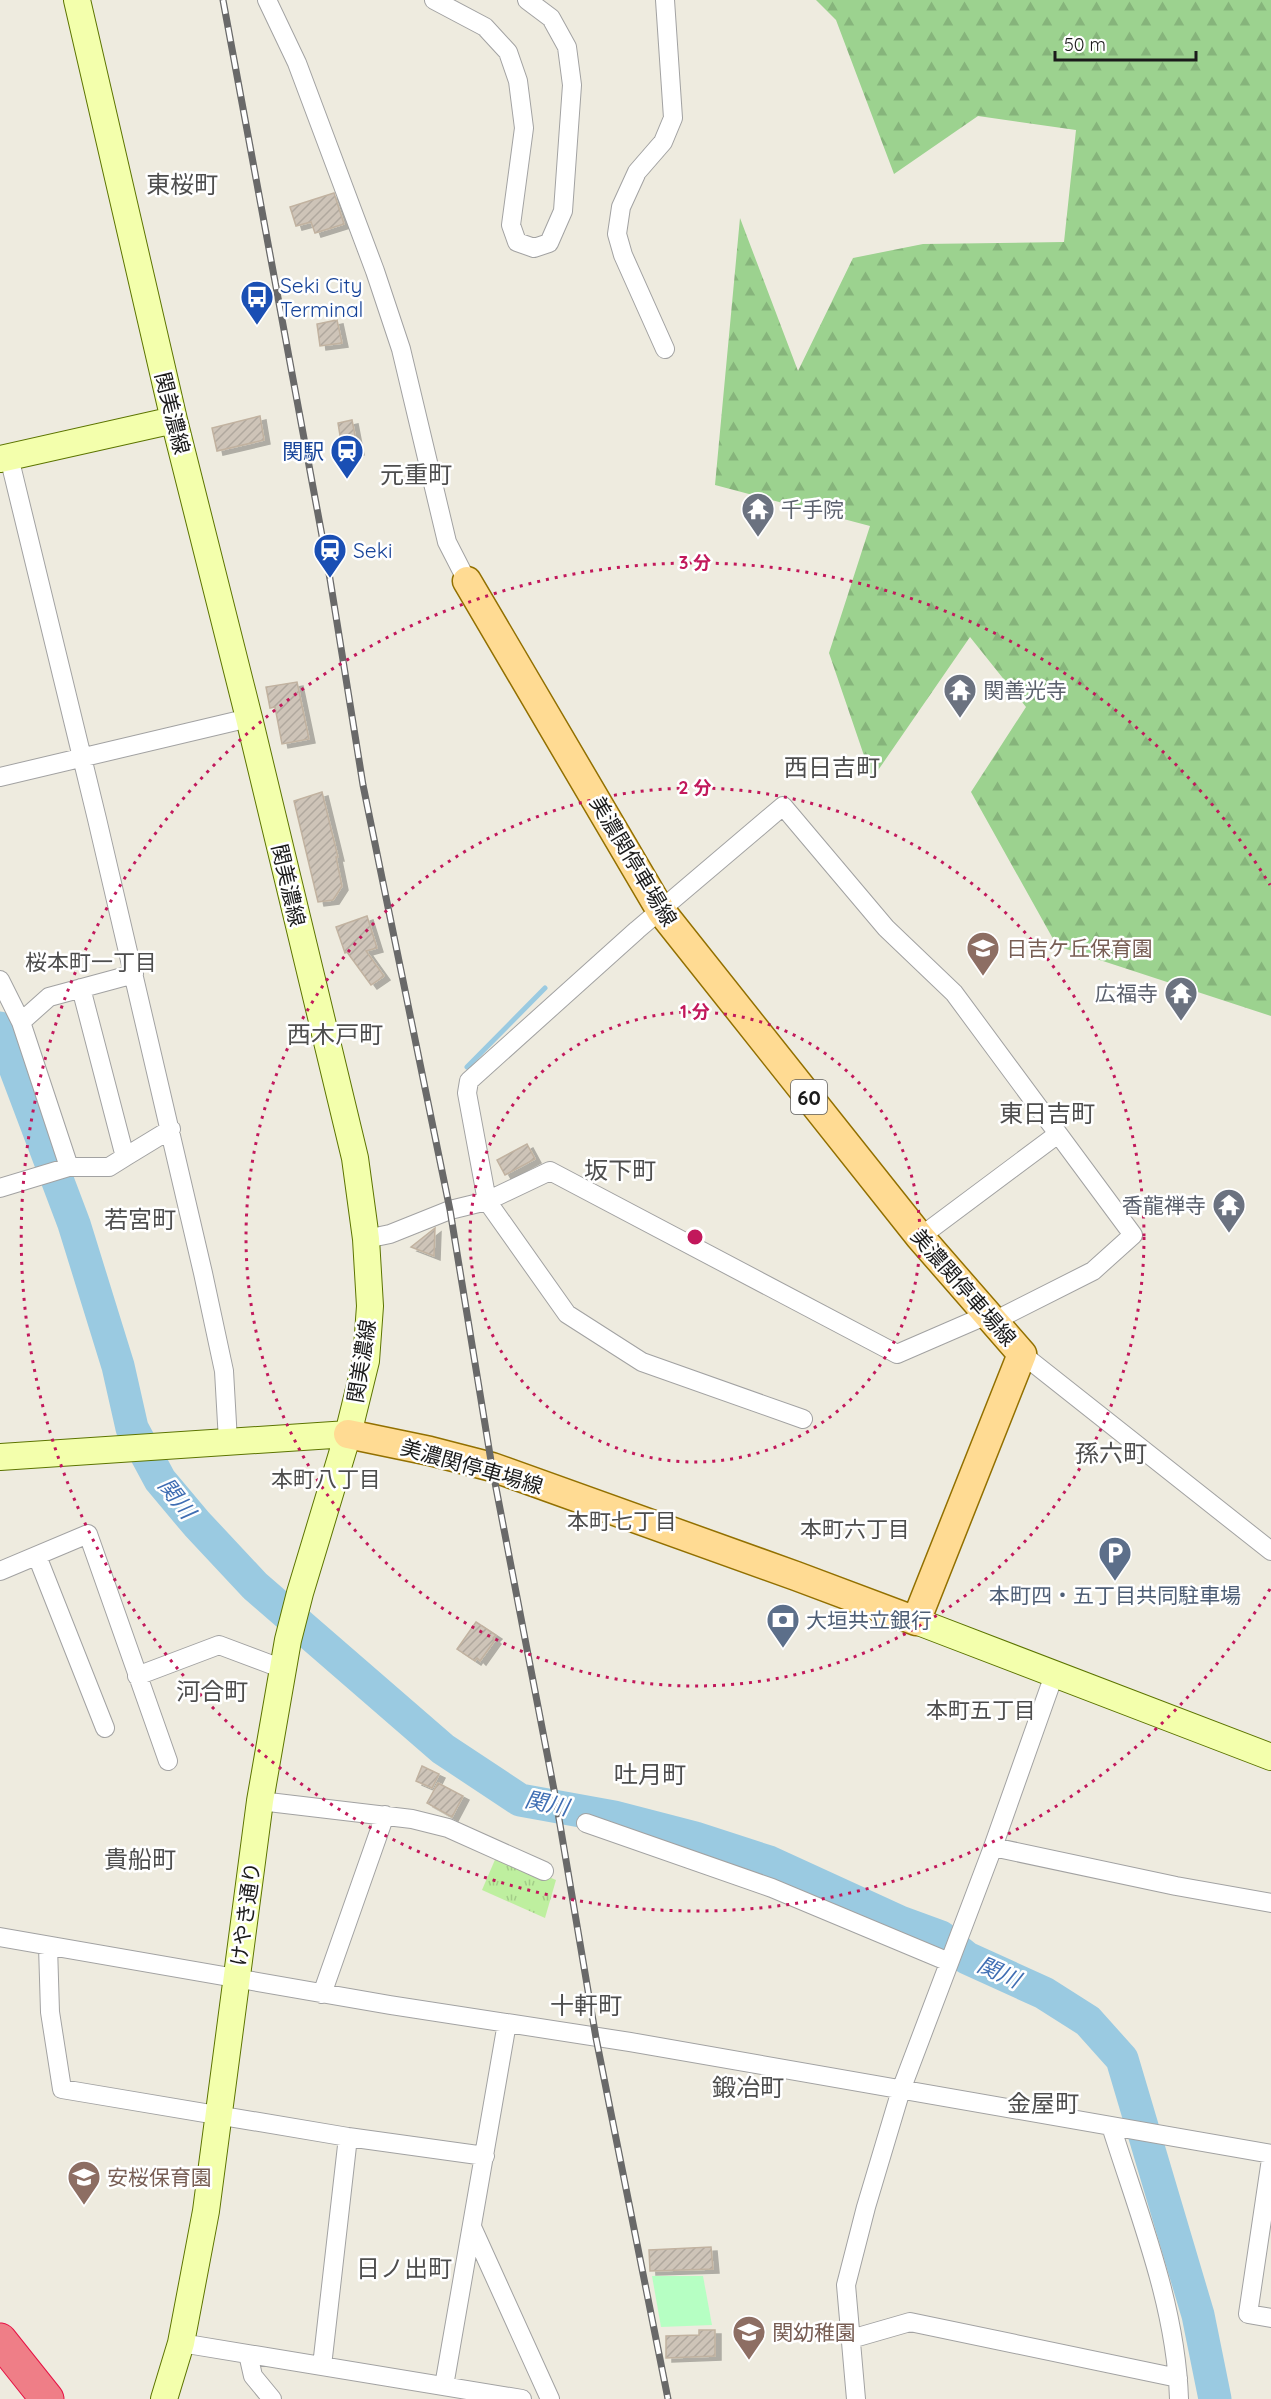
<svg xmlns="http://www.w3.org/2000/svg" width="1271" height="2399" font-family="Quicksand,'Noto Sans JP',sans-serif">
  <defs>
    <pattern id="grass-tufts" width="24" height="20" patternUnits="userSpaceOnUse" patternTransform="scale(1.5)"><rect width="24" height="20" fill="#beef9f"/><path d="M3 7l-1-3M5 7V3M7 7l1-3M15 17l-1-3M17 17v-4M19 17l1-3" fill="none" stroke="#a3cc88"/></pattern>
    <pattern id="forest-firs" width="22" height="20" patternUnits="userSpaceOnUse" patternTransform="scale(1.5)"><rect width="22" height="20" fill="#9cd28f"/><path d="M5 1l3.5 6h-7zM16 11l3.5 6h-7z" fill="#86b47b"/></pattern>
    <pattern id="building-hatch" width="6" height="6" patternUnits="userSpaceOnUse" patternTransform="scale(1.5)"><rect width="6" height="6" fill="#cec4b8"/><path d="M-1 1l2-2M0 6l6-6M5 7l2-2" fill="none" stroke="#b0a89e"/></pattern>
    <filter id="shadow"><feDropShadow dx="6" dy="4" stdDeviation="0" flood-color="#0004"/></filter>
  </defs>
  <rect width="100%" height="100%" fill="#eeebdf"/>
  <path fill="url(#grass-tufts)" d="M497,1855L556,1880L545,1918L482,1890Z"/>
  <path fill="url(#forest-firs)" d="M816,0H1271V1016L1057,946L971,792L1026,707L970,637L872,779L829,653L870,526L715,485L740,218L798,371L853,258L923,244L1064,242L1076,130L978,116L894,174L836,20Z"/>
  <path fill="#b6ffc3" d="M652,2276H703L712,2325L661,2327Z"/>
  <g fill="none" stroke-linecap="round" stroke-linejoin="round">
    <path stroke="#9acae1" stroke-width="5" d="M467,1067L545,988"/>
    <path stroke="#9acae1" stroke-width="33" d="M0,1028L74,1224L118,1366L132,1428L160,1480L197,1524L255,1586L443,1749L520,1800L614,1817L695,1838L769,1862L900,1922L941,1937L967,1958L1044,1993L1088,2021L1122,2059L1198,2315L1215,2399"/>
  </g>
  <path fill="url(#building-hatch)" stroke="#c1b2a0" stroke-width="1.5" filter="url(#shadow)" d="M334,193L344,224L315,233L311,222L296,226L290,207Z
    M337,320L342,343L320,346L317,324Z
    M260,416L264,440L217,451L212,428Z
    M352,420L358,451L343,454L338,423Z
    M297,682L309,739L282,744L275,707L270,708L266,687Z
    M322,792L338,857H336L342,886L333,900L318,902L294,801Z
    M367,916L377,948L366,951L384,976L371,985L347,952L345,953L336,927Z
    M527,1144L535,1159L505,1175L497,1160Z
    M435,1228L434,1256L411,1247Z
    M476,1622L496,1635L493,1638L495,1640L480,1661L477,1658L475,1661L457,1649Z
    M422,1766L439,1774L432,1788L416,1781Z
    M438,1783L463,1796L452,1817L427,1803Z
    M711,2247L713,2269L650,2271L649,2250Z
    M699,2330H715V2356L666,2358V2336L699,2335Z"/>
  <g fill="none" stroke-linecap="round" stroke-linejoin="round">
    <g stroke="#a2a2a2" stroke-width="20">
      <path id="street" d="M267,0L297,63L375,271L401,349L447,542L467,581
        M434,0L485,27L508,52L518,81L524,128L511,225L517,242L534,248L549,243L563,211L572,85L567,47L551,18L527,0
        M665,0L673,118L663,142L637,172L621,207L617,234L623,255L665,349
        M9,457L97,819L203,1273L224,1371L228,1441
        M0,777L249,718
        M0,980L21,1022L69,1167
        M81,988L125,1157L171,1129
        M21,1022L49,997L134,974
        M0,1188L69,1167H109L125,1157
        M920,1237L1058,1134
        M366,1239L390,1234L450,1210L487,1201L550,1171L897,1354L987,1315
        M1022,1354L1271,1551
        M803,1419L642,1362L567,1314L487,1201L467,1093L469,1081L637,930L783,806L886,928L954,993L1133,1235L1093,1271L994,1321
        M37,1556L105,1728
        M0,1571L88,1534L168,1761
        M137,1676L219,1645L283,1669
        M260,1801L412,1819L448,1828L544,1871
        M586,1823L772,1888L949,1962
        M993,1847L1176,1886L1271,1903
        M0,1937L390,2005L630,2042L1271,2154
        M48,1946L50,2012L62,2089L348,2137L485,2156
        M322,1994L385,1815
        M1111,2126C1139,2215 1176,2305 1179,2399
        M1271,2159L1248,2314L1271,2318
        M472,2227L550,2399
        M851,2339L910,2322L1178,2378
        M181,2343L522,2399
        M248,2354L253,2376L272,2399
        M322,2366L348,2137
        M444,2386L507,2023
        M856,2399L846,2285L866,2207L901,2090L993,1847L1054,1675"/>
    </g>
    <g stroke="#5c7400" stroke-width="28">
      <path id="secondary" d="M77,0L174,420L249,718L355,1158L366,1239L370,1306L366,1361L348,1434L300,1593L288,1640L260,1801L206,2211L181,2343L164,2399
        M0,459L174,420
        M0,1457L348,1434
        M916,1621L1271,1757"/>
    </g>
    <g stroke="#927000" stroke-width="31">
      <path id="primary" d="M348,1434L430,1451L492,1467L796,1576L916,1621L1022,1354L920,1237L661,911L467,581"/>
    </g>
    <g stroke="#e61245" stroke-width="35">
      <path id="highway" d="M0,2340L47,2399"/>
    </g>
    <use href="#street" stroke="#fff" stroke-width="18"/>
    <use href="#secondary" stroke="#f3ffac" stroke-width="26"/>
    <use href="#primary" stroke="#ffdb93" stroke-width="28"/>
    <use href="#highway" stroke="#ef7e87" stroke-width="33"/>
    <g stroke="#696969" stroke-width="7">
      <path id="rail" d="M223,0L330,579L363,785L450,1210L492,1467L555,1795L596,2038L668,2399"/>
    </g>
    <use href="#rail" stroke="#fff" stroke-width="4.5" stroke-dasharray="14" stroke-linecap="butt"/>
  </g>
  <g fill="none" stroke="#c2185b" stroke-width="3" stroke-dasharray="3 6">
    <circle cx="695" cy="1237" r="225"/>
    <circle cx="695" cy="1237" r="449"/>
    <path d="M1270 1589A674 674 0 1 1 1270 885"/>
  </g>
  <defs>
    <g id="bus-pin" transform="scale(1.725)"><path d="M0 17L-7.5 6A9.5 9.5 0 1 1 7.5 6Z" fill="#1a4fb4" stroke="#fff"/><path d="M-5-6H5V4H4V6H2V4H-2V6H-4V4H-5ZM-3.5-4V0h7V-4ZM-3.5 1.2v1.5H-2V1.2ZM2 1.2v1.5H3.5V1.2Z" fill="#fff"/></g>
    <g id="station-pin" transform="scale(1.725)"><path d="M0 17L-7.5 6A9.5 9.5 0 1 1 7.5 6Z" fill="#1a4fb4" stroke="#fff"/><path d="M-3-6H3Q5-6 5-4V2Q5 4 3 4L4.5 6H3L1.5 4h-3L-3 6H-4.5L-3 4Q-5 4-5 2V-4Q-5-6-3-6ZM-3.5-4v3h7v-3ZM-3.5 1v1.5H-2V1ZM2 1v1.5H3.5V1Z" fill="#fff"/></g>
    <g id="temple-pin" transform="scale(1.725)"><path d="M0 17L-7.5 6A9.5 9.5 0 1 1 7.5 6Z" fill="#6b7280" stroke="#fff"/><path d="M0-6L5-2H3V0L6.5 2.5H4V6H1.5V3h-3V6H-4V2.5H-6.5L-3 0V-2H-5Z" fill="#fff"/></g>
    <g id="school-pin" transform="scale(1.725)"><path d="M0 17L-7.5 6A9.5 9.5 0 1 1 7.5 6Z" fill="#8d6e63" stroke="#fff"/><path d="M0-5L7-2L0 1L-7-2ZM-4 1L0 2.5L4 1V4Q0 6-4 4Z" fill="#fff"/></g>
    <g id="parking-pin" transform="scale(1.725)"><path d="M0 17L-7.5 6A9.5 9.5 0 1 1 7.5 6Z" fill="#5c6f8a" stroke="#fff"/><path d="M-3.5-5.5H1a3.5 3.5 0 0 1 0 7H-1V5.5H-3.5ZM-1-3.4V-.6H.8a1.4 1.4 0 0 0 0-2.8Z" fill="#fff"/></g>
    <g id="bank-pin" transform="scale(1.725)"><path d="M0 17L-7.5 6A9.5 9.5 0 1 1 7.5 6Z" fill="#5c6f8a" stroke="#fff"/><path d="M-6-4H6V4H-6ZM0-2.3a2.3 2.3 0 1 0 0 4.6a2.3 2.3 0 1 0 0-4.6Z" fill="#fff"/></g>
  </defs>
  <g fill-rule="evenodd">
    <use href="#bus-pin" x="257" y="297"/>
    <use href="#station-pin" x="347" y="451"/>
    <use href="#temple-pin" x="758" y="509"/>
    <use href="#station-pin" x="330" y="550"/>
    <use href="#temple-pin" x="960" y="690"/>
    <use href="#school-pin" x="983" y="948"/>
    <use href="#temple-pin" x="1181" y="993"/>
    <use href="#temple-pin" x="1229" y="1205"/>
    <use href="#parking-pin" x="1115" y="1553"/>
    <use href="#bank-pin" x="783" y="1620"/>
    <use href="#school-pin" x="84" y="2177"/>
    <use href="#school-pin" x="749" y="2332"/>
  </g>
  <g text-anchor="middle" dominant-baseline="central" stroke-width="5" stroke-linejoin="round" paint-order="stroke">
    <rect fill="#fff" stroke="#5f5f5f" stroke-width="1.5" x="791" y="1080" width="36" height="34" rx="4.5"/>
    <g font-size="20" font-weight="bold" fill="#1b1b1b">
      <text x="809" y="1097">60</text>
    </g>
    <g font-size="21" fill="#164399" stroke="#fff" text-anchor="start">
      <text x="280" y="285">Seki City<tspan x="280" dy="24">Terminal</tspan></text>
      <text x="324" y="451" text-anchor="end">関駅</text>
      <text x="353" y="550">Seki</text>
    </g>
    <g font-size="21" fill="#1b1b1b" stroke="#fff">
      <text transform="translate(173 413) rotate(76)">関美濃線</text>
      <text transform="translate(634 861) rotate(59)">美濃関停車場線</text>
      <text transform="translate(289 885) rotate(77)">関美濃線</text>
      <text transform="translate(964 1287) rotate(49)">美濃関停車場線</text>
      <text transform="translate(361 1361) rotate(-81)">関美濃線</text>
      <text transform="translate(472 1466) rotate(16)">美濃関停車場線</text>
      <text transform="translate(245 1914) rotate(-82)">けやき通り</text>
    </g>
    <g font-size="21" fill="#5b616d" stroke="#fff" text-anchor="start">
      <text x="781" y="509">千手院</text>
      <text x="983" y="690">関善光寺</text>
      <text x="1158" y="993" text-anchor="end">広福寺</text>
      <text x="1206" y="1205" text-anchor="end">香龍禅寺</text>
    </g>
    <g font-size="21" fill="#785e54" stroke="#fff" text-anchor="start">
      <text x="1006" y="948">日吉ケ丘保育園</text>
      <text x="107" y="2177">安桜保育園</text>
      <text x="772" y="2332">関幼稚園</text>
    </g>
    <g font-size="21" fill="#4e5e75" stroke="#fff">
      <text x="1115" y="1595">本町四・五丁目共同駐車場</text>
      <text x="806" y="1620" text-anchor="start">大垣共立銀行</text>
    </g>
    <g font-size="22" fill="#4e4e4e" stroke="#fff">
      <text x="91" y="962">桜本町一丁目</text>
      <text x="326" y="1479">本町八丁目</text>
      <text x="622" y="1521">本町七丁目</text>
      <text x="855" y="1529">本町六丁目</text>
      <text x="981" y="1710">本町五丁目</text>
    </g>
    <g font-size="22" font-style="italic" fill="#3f6eb3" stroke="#fff">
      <text transform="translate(177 1498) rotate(52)">関川</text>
      <text transform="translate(547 1803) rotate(12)">関川</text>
      <text transform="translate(999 1972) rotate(24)">関川</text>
    </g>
    <g font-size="24" fill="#4e4e4e" stroke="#fff">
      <text x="182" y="184">東桜町</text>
      <text x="416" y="474">元重町</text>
      <text x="832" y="767">西日吉町</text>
      <text x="335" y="1034">西木戸町</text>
      <text x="1047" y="1113">東日吉町</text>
      <text x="620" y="1170">坂下町</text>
      <text x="140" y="1219">若宮町</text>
      <text x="1111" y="1453">孫六町</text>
      <text x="212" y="1691">河合町</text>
      <text x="650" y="1774">吐月町</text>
      <text x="140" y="1859">貴船町</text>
      <text x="586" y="2005">十軒町</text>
      <text x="748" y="2087">鍛冶町</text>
      <text x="1043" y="2103">金屋町</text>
      <text x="404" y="2268">日ノ出町</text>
    </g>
  </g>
  <circle cx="695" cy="1237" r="9" fill="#c2185b" stroke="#fff" stroke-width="3"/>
  <g font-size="18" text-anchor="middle" font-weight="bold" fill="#c2185b" stroke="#fff" stroke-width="5" stroke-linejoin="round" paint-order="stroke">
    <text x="695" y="569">3 分</text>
    <text x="695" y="794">2 分</text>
    <text x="695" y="1018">1 分</text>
  </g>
  <path d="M1055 51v9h141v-9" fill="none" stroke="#1b1b1b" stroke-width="3"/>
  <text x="1064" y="51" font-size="18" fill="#1b1b1b" stroke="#ffffff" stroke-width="4.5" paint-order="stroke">50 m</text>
</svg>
